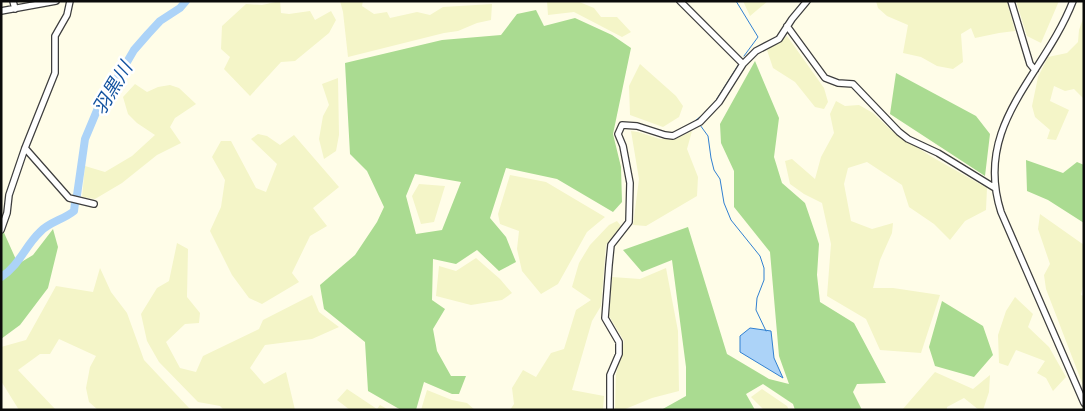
<svg xmlns="http://www.w3.org/2000/svg" width="1085" height="411" font-family="'IBM Plex Serif','Noto Sans JP',serif">
  <rect width="100%" height="100%" fill="#fffde8"/>
  <path fill="#f4f5c8" d="M280,1L281,13L289,14L310,11L315,20L331,11L336,20L329,33L295,61L281,62L250,96L224,69L230,57L221,49L222,26L246,4L262,5Z
    M340,1H363L362,6L374,14L387,12L390,18L417,12L430,15L443,7L492,4L491,20L477,23L458,31L444,33L348,57L343,12Z
    M547,1H577L594,8L601,17H617L631,32L622,37L574,12L548,15Z
    M743,1H768L750,16Z
    M876,1H1007L1015,31L999,33L975,38L971,28L961,34L963,62L953,69L937,66L921,57L903,53L908,25L887,16L878,8Z
    M1016,1H1059L1041,43L1027,36Z
    M1084,16V99L1074,89L1065,91L1054,86L1050,101L1069,110L1056,140L1047,139L1050,130L1035,117L1032,106L1038,77L1048,57L1067,53L1078,42L1079,30Z
    M787,36L824,88L828,102L824,109L815,107L795,82L773,68L767,50Z
    M640,64L676,96L683,106L679,117L663,127L630,115L629,86Z
    M338,78L339,135L336,151L324,159L319,139L323,116L329,105L322,84Z
    M135,84L147,92L158,87L170,85L179,88L196,104L175,118L170,127L181,143L157,155L122,183L95,199L82,197L85,166L105,172L132,156L155,135L137,123L128,114L123,97Z
    M836,101L845,106L859,105L873,113L892,131L932,157L987,188L986,210L965,221L950,240L934,224L909,207L902,185L867,162L848,168L844,184L851,221L872,229L893,223L892,233L880,260L873,288H893L940,295L921,353L880,350L866,319L827,296L831,244L822,203L804,194L790,184L785,161L792,159L815,179L821,157L834,133L830,114Z
    M692,131L687,149L698,177L697,196L646,226L633,225L639,179L631,131L638,132L660,139H676Z
    M258,134L267,136L280,145L294,135L339,187L313,208L327,226L310,236L292,273L299,282L262,304L249,298L232,275L210,231L221,207L225,180L212,157L221,141H231L256,188L266,192L277,164L251,139Z
    M510,175L546,182L605,217L587,232L558,284L541,294L522,271L517,249L519,231L500,224L498,214Z
    M419,184L445,186L434,222L421,224L412,196Z
    M1040,214L1084,245V282L1081,295L1084,296V388L1046,289L1044,275L1050,264L1038,229Z
    M617,221L621,226L606,245L601,306L592,321L572,390L604,396L603,410H510L514,404L512,388L523,370L536,377L551,353L564,349L576,310L591,300L572,287L579,263L590,245L609,225Z
    M177,243L188,249L187,297L200,313L199,323L185,324L166,342L180,368L196,372L203,356L259,329L263,320L312,295L319,312L339,327L312,339L265,345L250,368L264,384L286,372L295,410H224L220,406L198,402L159,362L147,341L141,314L157,288L169,281Z
    M476,258L500,279L512,293L502,300L471,305L436,296L439,266L456,271Z
    M100,268L111,292L127,313L144,360L189,408L193,410H98L89,402L86,388L90,367L96,356L59,339L50,354H40L18,370L56,410H19L1,381V347L26,340L56,286L93,292Z
    M666,268L678,331L679,391L652,398L623,410H615L616,375L624,341L609,316L612,277L640,279Z
    M1015,297L1033,314L1028,327L1049,347L1066,377L1053,391L1046,378L1037,373L1045,361L1016,350L1008,366L999,363L998,335L1006,311Z
    M935,372L973,389L990,375L989,392L983,410H979L964,398L947,407V410H902Z
    M347,389L377,409L380,405L389,410H350L337,400Z
    M762,389L787,406L789,410H764L751,397Z
    M427,390L452,400L467,403L475,410H421Z"/>
  <path fill="#aadb91" fill-rule="evenodd" d="M536,10L544,26L575,18L612,35L631,48L613,134L621,167L622,202L613,212L557,179L506,168L490,218L506,237L516,262L499,271L477,250L456,264L433,259L432,300L445,309L433,329L437,351L451,376H466L459,394H452L424,382L416,410H401L368,391L365,342L324,309L320,285L355,255L377,222L384,207L367,171L350,154L345,63L442,40L501,35L517,14ZM415,174L461,182L442,230L416,234L406,196Z
    M755,61L779,118L774,157L782,183L805,203L819,244L817,275L820,302L854,323L886,383L857,384L853,392L862,410H795L793,404L763,384L746,394L755,410H661L686,396V367L672,260L642,272L623,250L688,227L727,354L769,379L789,384L779,356L770,252L734,207V171L721,143L720,124Z
    M896,73L976,116L990,134L985,176L890,114Z
    M1026,160L1063,173L1077,162L1084,165V223L1048,200L1027,191Z
    M1,226L18,264L33,255L53,229L58,247L48,288L20,325L1,339Z
    M942,301L983,326L993,355L974,377L935,366L929,347Z"/>
  <path fill="#acd3f8" stroke="#3180d1" d="M750,328L771,331L774,358L783,378L740,352V336Z"/>
  <g fill="none" stroke-linecap="round" stroke-linejoin="round">
    <path stroke="#3180d1" stroke-width="1" d="M736,1L758,37L744,56
      M715,102L739,64
      M696,120L704,114
      M700,125L708,136L711,158L714,170L720,179L724,203L731,220L760,256L764,268V280L757,298L756,310L766,331"/>
    <path stroke="#acd3f8" stroke-width="8" d="M77,195L85,139L103,96L120,74L134,50L148,34L160,21L180,8L186,1
      M1,277C19,266 25,246 40,232C49,222 63,220 74,211L75,203"/>
    <g stroke="#3e3e3e" stroke-width="8">
      <path id="minor" d="M13,1L15,9
        M680,1L743,64
        M1011,1L1030,64L1035,70
        M1073,1C1044,76 973,124 1001,212L1084,403
        M1,11L56,1
        M787,26L825,78L838,83L853,84L899,132L908,139L938,153L995,188
        M25,148L69,198L94,204
        M1,230L7,213L9,195L25,148L55,73V36L67,15L70,1
        M610,410V375L619,354V342L605,318L609,265L611,245L629,222L630,183L623,146L618,134L622,125L637,126L665,135L673,136L700,122L719,102L743,64L756,51L779,39L792,19L807,1"/>
    </g>
    <use href="#minor" stroke="#fff" stroke-width="5.5"/>
  </g>
  <g text-anchor="middle" dominant-baseline="central" stroke-width="5" stroke-linejoin="round" paint-order="stroke">
    <g font-size="19" font-style="italic" fill="#12529f" stroke="#fff">
      <text transform="translate(112 88) rotate(-59)">羽黒川</text>
    </g>
  </g>
  <rect width="1085" height="411" fill="none" stroke="#0b0b0b" stroke-width="5"/>
</svg>
